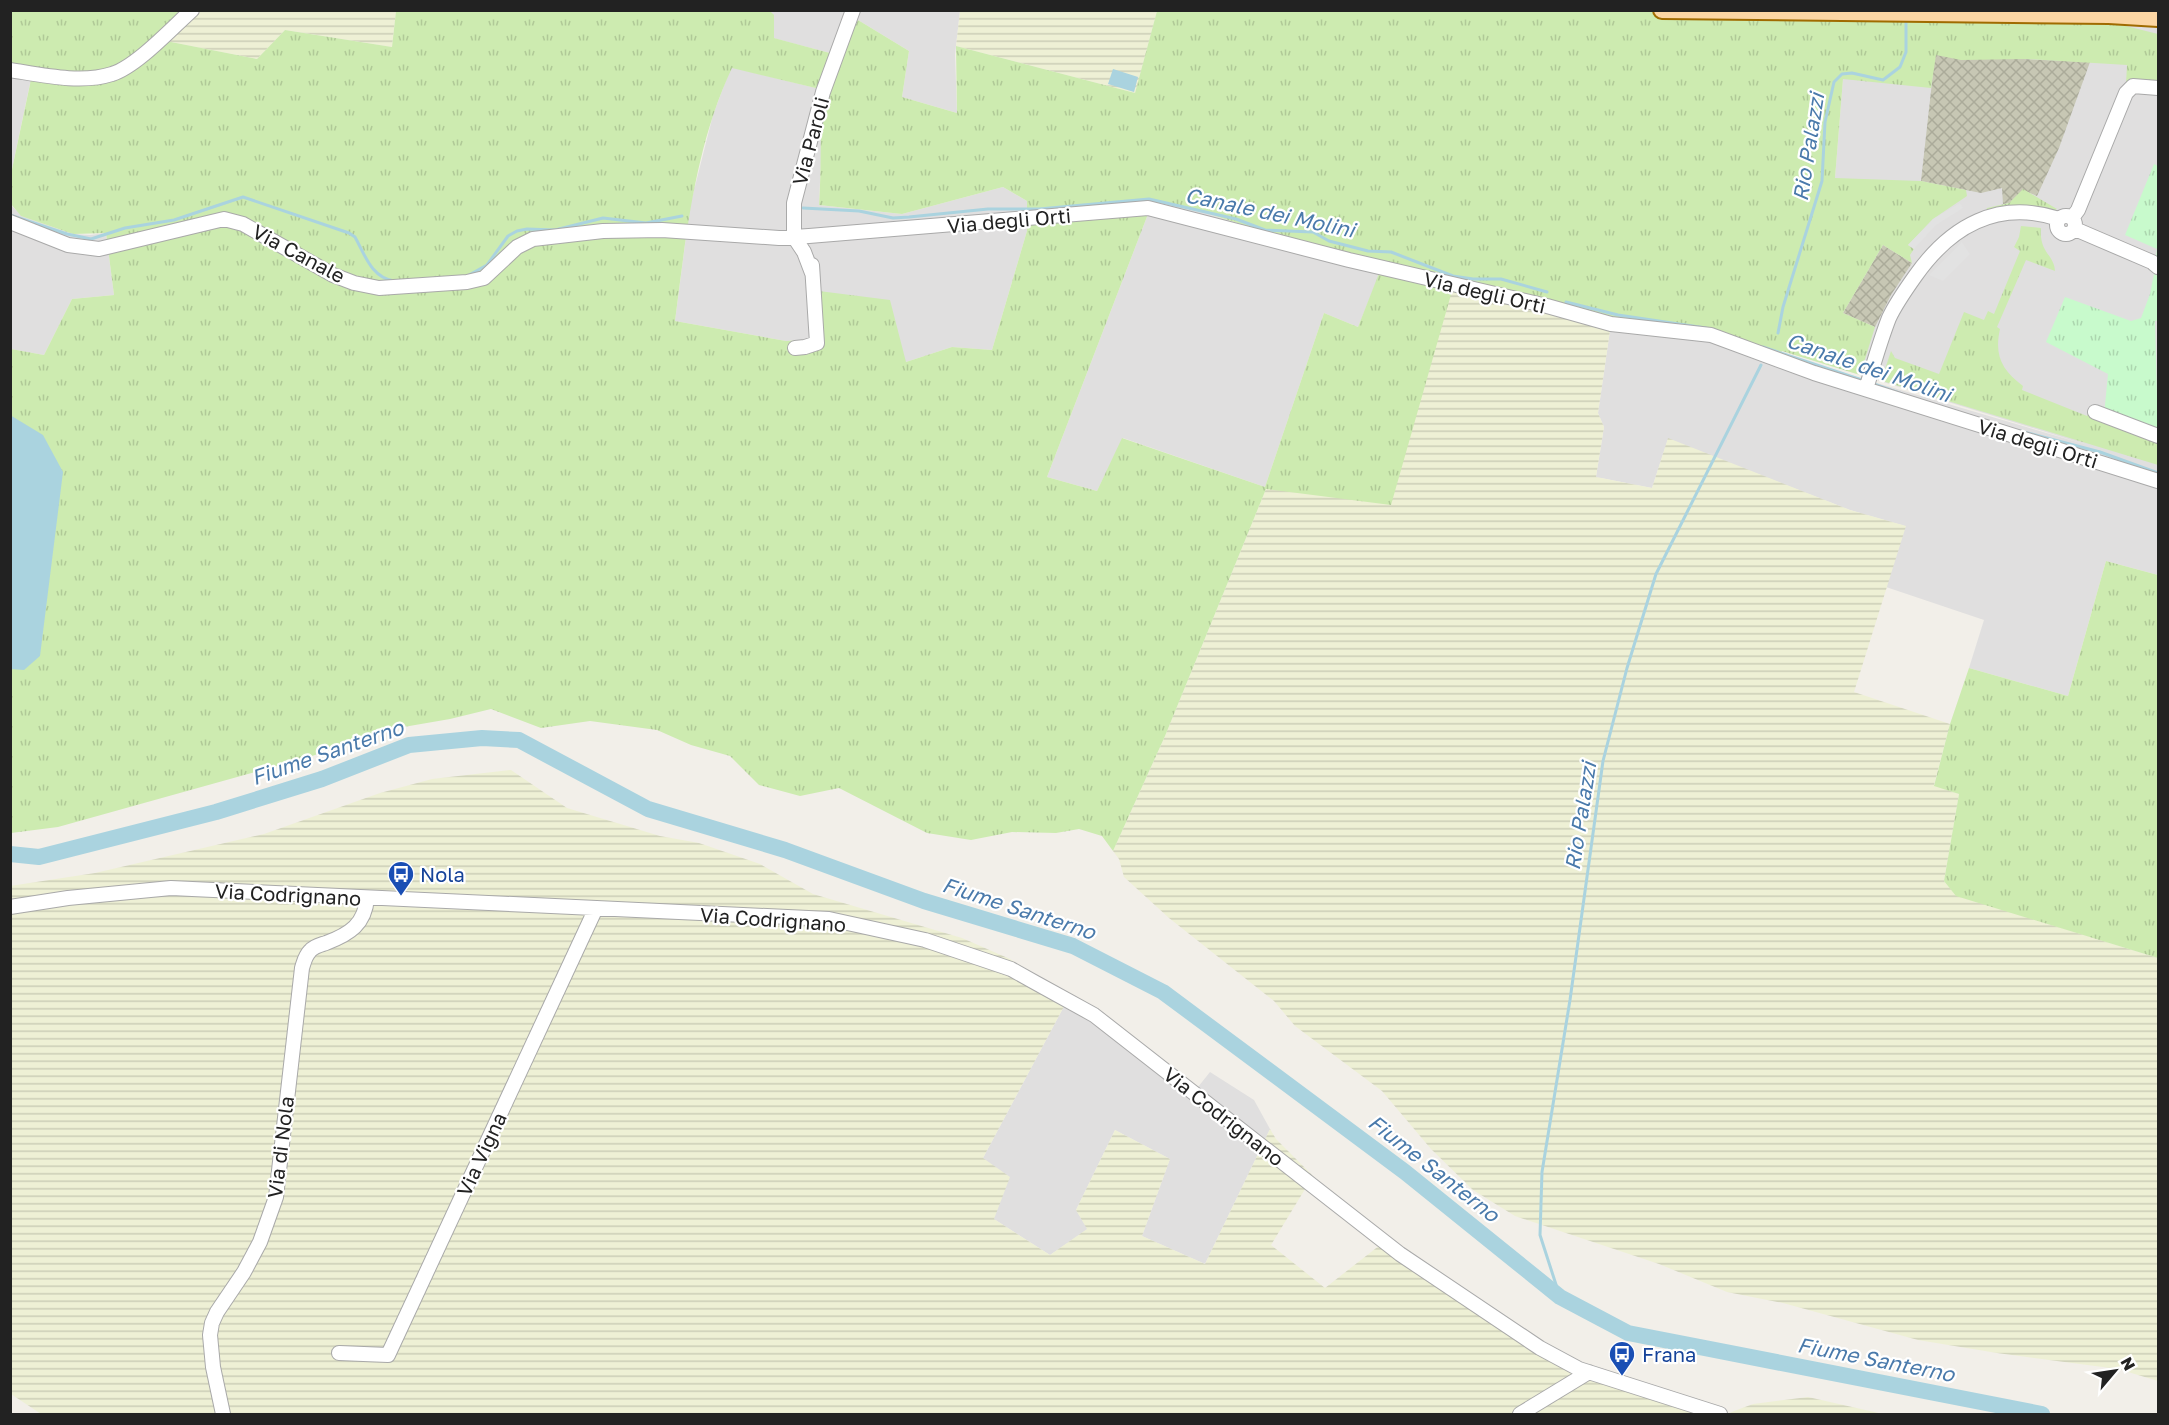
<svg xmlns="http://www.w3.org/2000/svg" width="2169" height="1425" font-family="'Golos Text',sans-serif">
  <defs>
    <pattern id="construction-cross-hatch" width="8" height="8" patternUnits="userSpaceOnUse" patternTransform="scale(1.5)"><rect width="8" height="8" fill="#c7c7b4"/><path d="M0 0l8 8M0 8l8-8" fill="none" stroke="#abab9a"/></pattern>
    <pattern id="farmland-rules" width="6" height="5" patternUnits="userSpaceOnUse" patternTransform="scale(1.5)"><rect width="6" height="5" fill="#eef0d5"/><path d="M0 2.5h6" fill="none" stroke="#ccceb7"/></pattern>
    <pattern id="grass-tufts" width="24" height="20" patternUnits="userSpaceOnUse" patternTransform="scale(1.5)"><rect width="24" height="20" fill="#cdebb0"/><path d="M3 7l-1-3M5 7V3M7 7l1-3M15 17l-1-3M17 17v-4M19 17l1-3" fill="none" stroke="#b0c997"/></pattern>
    <pattern id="park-tufts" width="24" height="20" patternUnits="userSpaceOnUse" patternTransform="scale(1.5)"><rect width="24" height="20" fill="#c8facc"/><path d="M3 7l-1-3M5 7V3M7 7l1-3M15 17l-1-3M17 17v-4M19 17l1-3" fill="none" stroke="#acd6af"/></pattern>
  </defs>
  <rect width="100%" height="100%" fill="#f2efe9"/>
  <path fill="#e0dfdf" d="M770,11H960L955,54L957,113L902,97L909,51L858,20L841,56L773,38L774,16Z
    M2158,11V575L2106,561L2068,696L1969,668L1984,620L1886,587L1905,526L1850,510L1668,439L1652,488L1596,477L1604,427L1598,413L1611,324L1651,325L1785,356L2091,446L1776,349L1835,178L1843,78L1938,19Z
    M11,66L33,69L11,174Z
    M731,67L824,90L819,205L902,214L1003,187L1027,201V231L992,350L952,347L906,362L820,339L786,341L675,321L690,206L713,115Z
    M1153,201L1206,213L1269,233L1324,246L1384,263L1358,327L1324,313L1265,487L1123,438L1097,491L1047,477Z
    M10,204L22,216L73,234L90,235L106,233L114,295L72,299L44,355L11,349Z
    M1069,997L1133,1039L1198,1087L1210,1072L1254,1100L1270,1129L1205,1264L1142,1236L1170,1159L1115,1130L1076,1210L1088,1229L1050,1255L994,1219L983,1158Z"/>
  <path fill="url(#construction-cross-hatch)" d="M1935,55L2090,62L2059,148L2037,196L2023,190L2009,203L2003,204L2002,188L1981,193L1921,181Z
    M1883,245L1912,263L1891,295L1875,327L1843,313Z"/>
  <path fill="url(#farmland-rules)" d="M185,11H396L392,47L285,30L257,59L166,41Z
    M960,11H1157L1135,93L956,46Z
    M1454,284L1611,324L1598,413L1604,427L1596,477L1652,488L1668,438L1850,510L1906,526L1854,692L1950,724L1934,785L1959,794L1944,881L1956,895L2158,958V1381L2118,1369L1997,1353L1918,1340L1783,1303L1727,1292L1659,1264L1515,1216L1473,1190L1431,1149L1382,1091L1295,1026L1274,1001L1169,918L1124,877L1119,859L1113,851L1165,736L1266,489Z
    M511,770L567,808L660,836L699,843L760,864L813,894L962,938L1010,959L1069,997L983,1158L1010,1177L994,1219L1050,1255L1087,1229L1076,1210L1115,1130L1170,1159L1142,1236L1205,1264L1270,1129L1276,1139L1313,1176L1271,1245L1325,1288L1389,1238L1550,1350L1591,1369L1679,1401L1729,1413L1753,1404L1808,1397L1883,1414H41L11,1394L10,886L95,873L264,834L380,793L432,779Z"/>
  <path fill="url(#grass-tufts)" fill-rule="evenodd" d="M1958,10L2032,21L2122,25L2158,34V83L2126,84L2127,65L2026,59L1961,60L1936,55L1931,88L1843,79L1835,178L1921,181L1966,190L1967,196L1933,219L1908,245L1914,249L1910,255L1912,263L1883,245L1843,313L1875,327L1860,375L1782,351L1781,353L1723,336L1611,324L1454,284L1391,505L1266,489L1165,736L1113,851L1102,836L1079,829L1056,833L1012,832L971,840L927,833L839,788L800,796L759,785L730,756L691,745L657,730L590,721L541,728L491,709L450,719L392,729L309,757L58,827L11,833V349L44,355L72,299L114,295L106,233L73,234L21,216L11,204V174L33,70L11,66V11H185L166,41L257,59L285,30L392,47L396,11H770L774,15V38L841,56L858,20L909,51L902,97L957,113L956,46L1135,93L1157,11ZM732,68L824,90C819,128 822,166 819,205L902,214L1003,187L1027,201V231L992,350L952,347L906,362L890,300L819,291V339L786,341L675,321C686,236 695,146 732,68ZM1153,201L1206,213L1269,233L1324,246L1383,263L1358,327L1324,313L1265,487L1122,438L1097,491L1047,477Z
    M2023,189L2057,209L2053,211C2029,206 2010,206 1986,211L1987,208L2009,203Z
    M2021,226L2041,228C2039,253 2054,254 2055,271L2026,260L1997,327L2000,329C1994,356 2002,370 2023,386L2022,390L2087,416L2089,412L2158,439V465L1879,380L1882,373L1884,372L1891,351L1895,358L1939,374L1964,312L1984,320L1988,311L1994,314L2020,251L2014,247L2019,237Z
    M2106,561L2158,575V958L1956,896L1944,881L1959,794L1934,786L1950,724L1969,668L2068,696Z"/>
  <path fill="url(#park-tufts)" d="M2154,164L2158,166V257L2156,256L2157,249L2125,235Z
    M2154,274L2158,276V320L2155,321L2158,436L2104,415L2108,374L2046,342L2065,297L2131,321L2141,318L2150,294Z"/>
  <path fill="#e2e2e2" d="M1960,203L1963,208L1936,225L1914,249L1908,245L1933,219Z
    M1962,242L1970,254L1943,281L1929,275Z"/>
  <path fill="#aad3df" d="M1113,69L1138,77L1134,92L1108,84Z
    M10,415L43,435L63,472L40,656L24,670L11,669Z"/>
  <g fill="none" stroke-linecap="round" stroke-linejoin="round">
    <path stroke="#aad3df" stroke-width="3" d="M803,208L859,211L893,218L909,217L988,209H1039L1149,199L1236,219L1265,230L1313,232L1329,241L1368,251L1391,252L1453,276L1473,279H1501L1547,292
      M10,215L67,234L91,239L125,228L174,220L243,197L349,233L355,237C365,255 371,277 394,281
      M469,275L487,265L508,236L517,231L527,229L555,230L603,218L646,223L682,216
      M1566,302L1618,315L1706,328
      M1778,333L1783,307L1822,181L1825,122L1834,82L1842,74L1852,73L1883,80L1900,67L1906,52V21
      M1763,347L1865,381
      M1871,383L1902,394
      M2020,431L2100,452L2158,473
      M1560,1297L1540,1235L1542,1172L1570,1000L1603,761L1627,668L1656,574L1761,365"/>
    <path stroke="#aad3df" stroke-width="16" d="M10,854L39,857L216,812L322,779L409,745L482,738L519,740L648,809L785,850L924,901L1073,946L1163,992L1405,1172L1560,1297L1628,1333L2042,1414"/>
    <g stroke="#a9a9a9" stroke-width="16">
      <path id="minor" d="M10,70C42,75 81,84 112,74C136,67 172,28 192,10
        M2057 225a9 9 0 1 1 18 0a9 9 0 1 1-18 0Z
        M2072,218L2078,210L2126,93L2133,86L2158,88
        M10,222L68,245L99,249L224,219L243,224L333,275L354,283L379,288L467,282L484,278L517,247L533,239L603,231L662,230L779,238L809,236L1148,208L1349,260L1547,306L1611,324L1711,335L1814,373L2158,481
        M2075,229L2152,262L2158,267
        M812,273L804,252L794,237V203L823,92L853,10
        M795,348L805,347L817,343L812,265
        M1866,389C1873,366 1880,341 1889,318C1896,303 1906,289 1916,275C1951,226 1998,199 2059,219
        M2095,412L2158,436
        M10,907L68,898L171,888L829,919L925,940L1011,969L1036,983L1094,1015L1400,1254L1540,1348L1579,1369L1720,1414
        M339,1353L388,1355L596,908
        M223,1414L213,1367L210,1335L212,1323L217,1312L244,1272L260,1242L276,1197L302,968C304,962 305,956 310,951C314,946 320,945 326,943C350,934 365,924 367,898
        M1520,1414L1589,1372"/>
    </g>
    <g stroke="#a06b00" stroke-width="20">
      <path id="major" d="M1662,10L2109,15L2158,18"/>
    </g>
    <use href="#minor" stroke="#fff" stroke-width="14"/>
    <use href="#major" stroke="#fcd6a4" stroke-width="16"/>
  </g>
  <defs>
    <g id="bus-pin" transform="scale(1.35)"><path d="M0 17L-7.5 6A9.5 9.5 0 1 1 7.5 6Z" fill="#1a4fb4" stroke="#fff"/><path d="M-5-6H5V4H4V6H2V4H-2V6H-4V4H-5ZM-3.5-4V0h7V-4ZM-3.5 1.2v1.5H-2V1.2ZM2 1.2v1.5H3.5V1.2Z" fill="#fff"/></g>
  </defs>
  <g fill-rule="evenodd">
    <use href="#bus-pin" x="401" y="874"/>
    <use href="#bus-pin" x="1622" y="1354"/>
  </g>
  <g text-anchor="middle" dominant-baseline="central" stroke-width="4.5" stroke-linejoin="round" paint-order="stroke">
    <g font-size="20" fill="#222" stroke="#fff">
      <text transform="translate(810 141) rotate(-75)">Via Paroli</text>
      <text transform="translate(1009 220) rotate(-5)">Via degli Orti</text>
      <text transform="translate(299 253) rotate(28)">Via Canale</text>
      <text transform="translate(1485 292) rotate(13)">Via degli Orti</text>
      <text transform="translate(2038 443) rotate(17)">Via degli Orti</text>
      <text transform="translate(288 894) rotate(3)">Via Codrignano</text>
      <text transform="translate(773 919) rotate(4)">Via Codrignano</text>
      <text transform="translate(1224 1116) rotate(38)">Via Codrignano</text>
      <text transform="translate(280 1147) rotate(-83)">Via di Nola</text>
      <text transform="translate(481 1154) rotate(-65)">Via Vigna</text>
    </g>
    <g font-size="20" fill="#164399" stroke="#fff" text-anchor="start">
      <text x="420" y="874">Nola</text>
      <text x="1642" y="1354">Frana</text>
    </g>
    <g font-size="21" font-style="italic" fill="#4a7aab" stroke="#fff">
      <text transform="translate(1808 147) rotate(-81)">Rio Palazzi</text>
      <text transform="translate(1270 212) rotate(12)">Canale dei Molini</text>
      <text transform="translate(1869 367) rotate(19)">Canale dei Molini</text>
      <text transform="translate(327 752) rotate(-19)">Fiume Santerno</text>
      <text transform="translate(1580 816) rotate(-81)">Rio Palazzi</text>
      <text transform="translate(1019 908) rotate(18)">Fiume Santerno</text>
      <text transform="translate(1434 1168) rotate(38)">Fiume Santerno</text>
      <text transform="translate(1876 1359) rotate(11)">Fiume Santerno</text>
    </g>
  </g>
  <rect width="2169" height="1425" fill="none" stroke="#222222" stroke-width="24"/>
  <g transform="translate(2115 1371) rotate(61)" stroke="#ffffff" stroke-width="4.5" paint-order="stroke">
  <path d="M0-4.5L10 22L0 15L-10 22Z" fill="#222222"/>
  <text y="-9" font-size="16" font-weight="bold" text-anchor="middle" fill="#222222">N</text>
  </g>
</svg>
